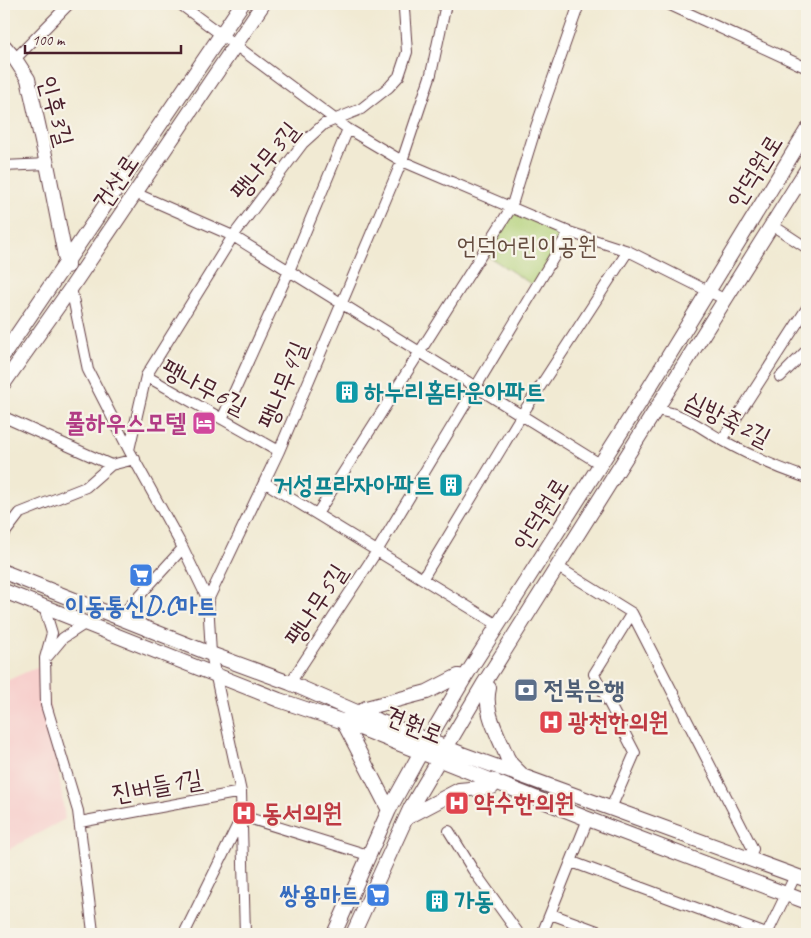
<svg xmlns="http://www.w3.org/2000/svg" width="811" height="938" font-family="Caveat,'Poor Story',sans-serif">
  <rect width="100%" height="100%" fill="#f7f3e8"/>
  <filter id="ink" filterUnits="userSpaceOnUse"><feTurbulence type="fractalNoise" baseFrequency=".02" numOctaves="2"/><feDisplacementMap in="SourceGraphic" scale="10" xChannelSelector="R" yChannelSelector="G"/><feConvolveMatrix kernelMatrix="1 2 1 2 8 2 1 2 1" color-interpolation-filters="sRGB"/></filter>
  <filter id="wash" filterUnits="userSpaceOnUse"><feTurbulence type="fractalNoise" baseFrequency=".0096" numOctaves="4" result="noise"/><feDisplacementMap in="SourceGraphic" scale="20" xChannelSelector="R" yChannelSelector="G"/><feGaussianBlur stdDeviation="1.12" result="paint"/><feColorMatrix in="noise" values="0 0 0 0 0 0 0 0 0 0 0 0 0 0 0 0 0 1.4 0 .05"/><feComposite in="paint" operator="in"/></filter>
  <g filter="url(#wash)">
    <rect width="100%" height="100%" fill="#f1ead3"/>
    <path fill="#f7d0cd" d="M44,664L65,819L4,852V682Z"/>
    <path fill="#b1d077" stroke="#7e7851" d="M513,209L569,232L536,287L483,253Z"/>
  </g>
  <g filter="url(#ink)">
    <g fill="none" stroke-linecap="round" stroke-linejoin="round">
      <g stroke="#633d44" stroke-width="12">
        <path id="street" d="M180,4L348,129L402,161L569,232L628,251L726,300
          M668,4L807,68
          M15,59L69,4
          M4,166L47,164
          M135,193L233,236L600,464
          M772,225L807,248
          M71,288L88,370L129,450L183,548L208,600L211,654L241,792L245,934
          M146,376L279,451
          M780,377L807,350
          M656,410C686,414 697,426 722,440C750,456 778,468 807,478
          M4,417L111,465L135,459
          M222,419L289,271L348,129
          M722,440L807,308
          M129,450L146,376L233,236L303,143L324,124L361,109L389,87L399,76L407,52L404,9L402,4
          M264,482L498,625
          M317,514L511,208L536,127L579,4
          M4,534L20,513L86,487L111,465
          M558,567L632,613L753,849L748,858
          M423,578L521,416L628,251
          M208,600L279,451L402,161L431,74L446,4
          M44,607L52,633L45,658L46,705L78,811L93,932L98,934
          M120,617L183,548
          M48,656L63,638L86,623
          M290,683L377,551L569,232
          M611,808L635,753L594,674L632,613
          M80,822L241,792
          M449,831L473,870L519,934
          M572,862L766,934
          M551,914L605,934
          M184,934L242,816L368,855
          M542,934L588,819
          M767,934L795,876"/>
      </g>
      <g stroke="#633d44" stroke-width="16">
        <path id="secondary" d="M4,46L15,59L28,79L47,164L67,266
          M4,354L242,4
          M4,383L71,288L263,4
          M4,572L211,654L290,683L359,713L462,754L807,880
          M4,591L279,700L350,724L588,819L807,902
          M484,686L489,688C483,712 499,736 507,757L511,764L521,774
          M359,713L366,708L427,692L458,676L465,677
          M343,721L389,810
          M406,818L459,790L492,787L495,781
          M334,934L389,810L421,752L465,677L649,388L807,130
          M353,934L411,807L483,685L807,169"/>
      </g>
      <use href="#street" stroke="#fff" stroke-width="10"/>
      <use href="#secondary" stroke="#fff" stroke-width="14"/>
    </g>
  </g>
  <defs>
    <g id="building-square" transform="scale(1.25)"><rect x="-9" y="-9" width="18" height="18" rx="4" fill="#0f9aa8" stroke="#f7f3e8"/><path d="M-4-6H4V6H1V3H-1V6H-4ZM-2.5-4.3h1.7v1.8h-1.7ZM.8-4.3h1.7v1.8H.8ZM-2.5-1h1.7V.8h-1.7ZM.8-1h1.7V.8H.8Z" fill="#fff"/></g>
    <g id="hotel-square" transform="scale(1.25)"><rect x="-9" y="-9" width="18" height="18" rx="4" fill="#d1479c" stroke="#f7f3e8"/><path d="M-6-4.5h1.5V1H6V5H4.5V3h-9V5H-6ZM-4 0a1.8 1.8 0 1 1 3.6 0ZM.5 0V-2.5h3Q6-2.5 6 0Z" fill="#fff"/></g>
    <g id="supermarket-square" transform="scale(1.25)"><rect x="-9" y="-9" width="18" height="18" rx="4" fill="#3f7fe0" stroke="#f7f3e8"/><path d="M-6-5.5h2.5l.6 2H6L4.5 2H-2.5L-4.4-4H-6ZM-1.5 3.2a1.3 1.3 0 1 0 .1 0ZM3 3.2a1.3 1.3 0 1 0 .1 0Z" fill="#fff"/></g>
    <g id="bank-square" transform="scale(1.25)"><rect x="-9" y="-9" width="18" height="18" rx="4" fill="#5c6f8a" stroke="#f7f3e8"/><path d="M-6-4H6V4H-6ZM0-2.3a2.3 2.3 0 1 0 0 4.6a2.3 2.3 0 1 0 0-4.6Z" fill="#fff"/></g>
    <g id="hospital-square" transform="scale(1.25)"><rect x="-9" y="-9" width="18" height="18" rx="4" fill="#e0444e" stroke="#f7f3e8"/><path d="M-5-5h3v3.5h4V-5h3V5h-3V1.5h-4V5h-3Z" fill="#fff"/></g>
  </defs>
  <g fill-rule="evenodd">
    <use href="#building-square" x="347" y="392"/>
    <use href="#hotel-square" x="204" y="423"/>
    <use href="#building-square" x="451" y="485"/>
    <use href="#supermarket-square" x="141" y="575"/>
    <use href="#bank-square" x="526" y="690"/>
    <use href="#hospital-square" x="551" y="722"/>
    <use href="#hospital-square" x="457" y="803"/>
    <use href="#hospital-square" x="244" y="813"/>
    <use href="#supermarket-square" x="378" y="895"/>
    <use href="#building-square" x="437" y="901"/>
  </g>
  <g text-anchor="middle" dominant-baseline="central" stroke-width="4.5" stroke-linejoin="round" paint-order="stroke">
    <g font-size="25" fill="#4a1f2b" stroke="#f7f3e8">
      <text transform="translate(56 111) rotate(75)">인후3길</text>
      <text transform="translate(265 161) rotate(-51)">팽나무3길</text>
      <text transform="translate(755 171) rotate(-58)">안덕원로</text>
      <text transform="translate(116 182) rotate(-56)">건산로</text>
      <text transform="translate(283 385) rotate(-68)">팽나무4길</text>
      <text transform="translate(204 387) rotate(27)">팽나무6길</text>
      <text transform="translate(728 419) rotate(27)">심방죽2길</text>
      <text transform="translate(541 514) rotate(-58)">안덕원로</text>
      <text transform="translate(316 605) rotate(-57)">팽나무5길</text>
      <text transform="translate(414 725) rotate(22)">견훤로</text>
      <text transform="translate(157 786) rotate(-10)">진버들1길</text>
    </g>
    <g font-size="25" fill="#644b3e" stroke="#f7f3e8">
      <text x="527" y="246">언덕어린이공원</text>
    </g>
    <g font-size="25" font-weight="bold" fill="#0d838f" stroke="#f7f3e8" text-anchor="start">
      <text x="364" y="392">하누리홈타운아파트</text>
      <text x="434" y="485" text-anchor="end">거성프라자아파트</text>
      <text x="454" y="901">가동</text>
    </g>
    <g font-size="25" font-weight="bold" fill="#b23c85" stroke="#f7f3e8" text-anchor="end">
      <text x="186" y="423">풀하우스모텔</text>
    </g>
    <g font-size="25" font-weight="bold" fill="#366cbe" stroke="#f7f3e8">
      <text x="141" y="606">이동통신D.C마트</text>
      <text x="360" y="895" text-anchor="end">쌍용마트</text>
    </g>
    <g font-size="25" font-weight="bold" fill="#4e5e75" stroke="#f7f3e8" text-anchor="start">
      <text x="544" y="690">전북은행</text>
    </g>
    <g font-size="25" font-weight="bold" fill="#be3a42" stroke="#f7f3e8" text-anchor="start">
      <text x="568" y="722">광천한의원</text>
      <text x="474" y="803">약수한의원</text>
      <text x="262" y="813">동서의원</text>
    </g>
  </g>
  <rect width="811" height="938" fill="none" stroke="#f7f3e8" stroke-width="20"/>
  <path d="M25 45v8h156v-8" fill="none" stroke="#4a1f2b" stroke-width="2.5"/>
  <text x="32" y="45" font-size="15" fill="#4a1f2b" stroke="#f7f3e8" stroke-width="4" paint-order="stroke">100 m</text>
</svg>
